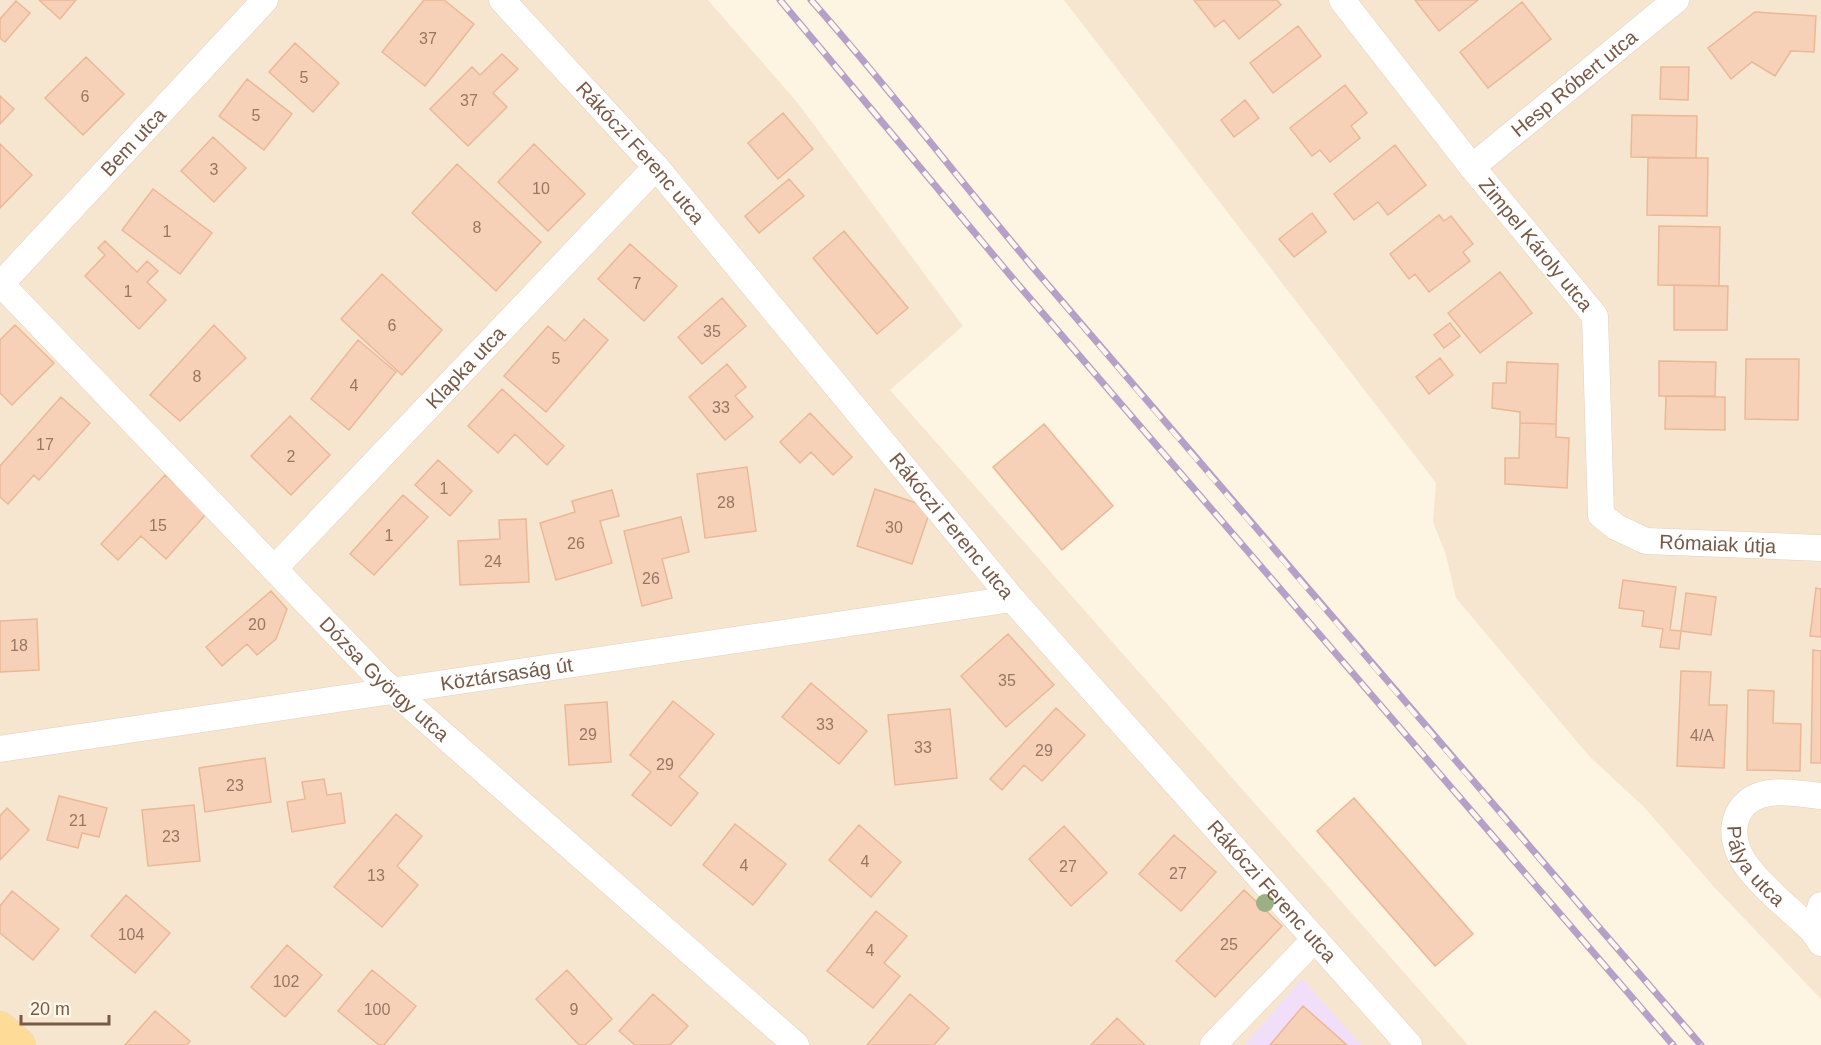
<svg xmlns="http://www.w3.org/2000/svg" width="1821" height="1045" font-family="Helvetica,sans-serif">
  <rect width="100%" height="100%" fill="#fef4e2"/>
  <path fill="#f6e6d0" d="M0,0H708L797,102L963,326L890,390L1468,1045H0Z
    M1064,0H1821V999L1715,888L1643,806L1589,756L1456,598L1446,555L1433,522L1436,483Z"/>
  <path fill="#f1dffa" d="M1302,978L1361,1045H1245Z"/>
  <path fill="#f6d1b7" stroke="#eab896" stroke-width="1.5" d="M39,0H76L60,19Z
    M424,0H444L474,24L425,86L382,52Z
    M1194,0H1277L1281,5L1239,39L1224,20L1215,27Z
    M1415,0H1478L1439,31Z
    M16,1L30,13L5,42L0,38V19Z
    M1522,2L1551,39L1488,88L1460,52Z
    M1755,12L1816,16L1814,52L1791,51L1775,76L1752,62L1731,79L1708,48Z
    M1298,26L1321,56L1273,93L1250,63Z
    M295,43L339,83L313,112L269,72Z
    M502,54L518,69L493,93L507,107L468,146L430,109L472,67L480,75Z
    M86,57L124,94L83,135L45,98Z
    M1661,67H1689L1688,100L1660,99Z
    M247,79L292,114L264,150L219,116Z
    M1345,85L1367,113L1351,126L1360,138L1330,162L1320,150L1312,156L1290,128Z
    M0,96L14,109L0,124Z
    M1245,100L1259,118L1234,137L1221,120Z
    M783,113L813,149L778,179L748,143Z
    M1632,115L1697,116L1696,158L1631,157Z
    M213,137L246,168L214,202L181,171Z
    M0,144L32,175L0,208Z
    M534,144L585,194L548,231L498,182Z
    M1395,145L1426,185L1388,215L1378,202L1354,220L1334,194Z
    M1648,158H1708L1707,216L1647,215Z
    M457,164L541,242L496,291L412,213Z
    M789,179L804,196L759,233L745,216Z
    M153,189L212,233L180,274L122,230Z
    M1312,213L1326,232L1294,257L1279,239Z
    M1439,215L1444,221L1451,216L1473,244L1463,252L1470,261L1429,292L1415,274L1409,279L1390,254Z
    M1659,226L1720,227L1719,286L1658,285Z
    M844,231L908,308L877,334L813,258Z
    M105,241L137,272L147,261L158,271L147,282L166,300L139,329L85,276L105,255L98,248Z
    M630,244L677,286L644,321L598,279Z
    M1500,272L1532,313L1480,353L1448,313Z
    M382,274L442,330L402,375L341,319Z
    M1674,285L1728,286L1727,330H1674Z
    M722,298L746,326L702,364L678,337Z
    M584,319L608,340L546,412L504,376L548,326L565,341Z
    M1450,323L1460,336L1444,348L1434,335Z
    M15,325L54,363L12,405L0,393V340Z
    M214,325L246,358L180,421L150,395Z
    M358,340L396,372L349,430L311,399Z
    M1440,358L1453,375L1429,394L1416,377Z
    M1746,359H1799L1798,420L1745,419Z
    M1659,361L1716,362L1715,396H1659Z
    M1507,362L1558,364L1556,424L1520,423V412L1492,408L1493,383H1506Z
    M727,364L746,387L735,396L753,417L725,440L689,397Z
    M502,389L564,446L547,465L515,434L498,453L468,426Z
    M1666,396L1725,397V430L1665,429Z
    M61,397L90,423L39,480L34,475L8,504L0,497V466Z
    M810,413L852,457L833,475L811,452L800,463L780,442Z
    M290,416L330,455L291,495L251,456Z
    M1520,423L1556,424V437L1569,438L1567,488L1505,484V458H1519Z
    M1044,424L1113,506L1062,550L993,467Z
    M438,460L472,491L450,516L415,485Z
    M747,467L756,531L705,538L697,474Z
    M165,475L207,513L166,559L141,536L118,560L101,544Z
    M875,489L931,508L912,564L857,546Z
    M612,490L619,516L600,521L612,563L556,580L540,523L575,512L572,501Z
    M403,495L428,517L374,575L350,554Z
    M681,517L689,552L662,559L672,598L642,606L624,531Z
    M526,519L529,582L460,585L458,541L500,539L499,520Z
    M1623,580L1676,587L1670,630L1681,631L1679,649L1660,647L1663,629L1642,626L1644,611L1619,608Z
    M1816,588L1821,589V637L1810,636Z
    M271,591L287,609L276,639L257,655L247,644L222,666L206,647Z
    M1686,593L1716,597L1711,635L1681,631Z
    M37,619L39,670L0,672V621Z
    M1008,634L1054,685L1006,727L961,676Z
    M1813,650L1821,651V763H1811Z
    M1681,671L1711,672L1709,705H1727L1724,768L1677,766Z
    M811,683L867,731L839,764L782,717Z
    M1748,690L1774,691L1773,723L1801,724L1800,771L1747,770Z
    M673,701L714,734L679,777L698,793L671,826L632,795L651,772L630,755Z
    M607,702L611,762L569,765L565,705Z
    M1056,708L1085,735L1042,781L1024,765L1002,790L990,779Z
    M950,709L957,778L895,785L888,715Z
    M265,758L271,802L205,812L199,768Z
    M324,779L327,795L341,793L345,823L292,832L287,802L305,799L302,782Z
    M59,796L107,808L99,837L82,833L78,848L47,840Z
    M1354,798L1473,934L1435,966L1317,831Z
    M194,805L200,861L148,866L142,810Z
    M7,808L29,830L0,860V816Z
    M396,814L422,836L397,866L418,885L382,927L334,887Z
    M735,824L786,864L753,905L703,865Z
    M859,825L901,862L871,897L829,860Z
    M1064,826L1107,873L1071,906L1029,859Z
    M1174,835L1216,872L1181,911L1139,874Z
    M1244,890L1282,926L1215,997L1176,961Z
    M12,891L59,929L33,960L0,933V906Z
    M126,895L170,933L135,973L91,936Z
    M876,911L907,936L884,963L900,976L873,1008L827,971Z
    M287,945L322,975L285,1017L251,987Z
    M372,970L416,1006L384,1045H379L338,1011Z
    M567,970L612,1019L585,1045H579L536,999Z
    M653,994L688,1026L670,1045H635L619,1031Z
    M910,994L949,1028L934,1045H867Z
    M1303,1006L1347,1045H1270Z
    M155,1011L190,1041L187,1045H125Z
    M1117,1018L1145,1045H1091Z"/>
  <g fill="none" stroke-linecap="round" stroke-linejoin="round">
    <g stroke="#e3d0bd" stroke-width="27">
      <g id="minor">
        <path id="s1" d="M502,0L656,167L1012,599L1409,1045"/>
        <path id="s2" d="M1342,0L1472,167L1595,316L1601,515L1616,527L1646,541L1821,548"/>
        <path id="s3" d="M1472,167L1676,0"/>
        <path id="s4" d="M0,283L381,680L796,1045"/>
        <path id="s5" d="M1,284L265,0"/>
        <path id="s6" d="M274,569L656,167"/>
        <path id="s7" d="M0,749L1012,599"/>
        <path id="s8" d="M1821,796C1805,795 1786,790 1770,793C1731,798 1725,838 1747,866C1765,890 1791,910 1813,931L1821,943"/>
        <path d="M1813,931L1821,905"/>
        <path d="M1213,1045L1315,939"/>
      </g>
    </g>
    <g stroke="#dfd7d3" stroke-width="34">
      <path id="primary" d="M0,1028L19,1045"/>
    </g>
    <use href="#minor" stroke="#fff" stroke-width="26"/>
    <use href="#primary" stroke="#ffdb98" stroke-width="33"/>
    <g stroke="#b6a0c8" stroke-width="7">
      <path id="rail" d="M780,0L1015,281L1673,1045
        M811,0C889,88 960,181 1036,271C1256,530 1478,788 1701,1045"/>
    </g>
    <use href="#rail" stroke="#fff7ea" stroke-width="4.5" stroke-dasharray="14" stroke-linecap="butt"/>
  </g>
  <circle fill="#9cb086" cx="1265" cy="903" r="9"/>
  <g text-anchor="middle" dominant-baseline="central" stroke-width="4.5" stroke-linejoin="round" paint-order="stroke">
    <g font-size="16" fill="#987762">
      <text x="428" y="38">37</text>
      <text x="304" y="77">5</text>
      <text x="85" y="96">6</text>
      <text x="469" y="100">37</text>
      <text x="256" y="115">5</text>
      <text x="214" y="169">3</text>
      <text x="541" y="188">10</text>
      <text x="477" y="227">8</text>
      <text x="167" y="231">1</text>
      <text x="637" y="283">7</text>
      <text x="128" y="291">1</text>
      <text x="392" y="325">6</text>
      <text x="712" y="331">35</text>
      <text x="556" y="358">5</text>
      <text x="197" y="376">8</text>
      <text x="354" y="385">4</text>
      <text x="721" y="407">33</text>
      <text x="45" y="444">17</text>
      <text x="291" y="456">2</text>
      <text x="444" y="488">1</text>
      <text x="726" y="502">28</text>
      <text x="158" y="525">15</text>
      <text x="894" y="527">30</text>
      <text x="389" y="535">1</text>
      <text x="576" y="543">26</text>
      <text x="493" y="561">24</text>
      <text x="651" y="578">26</text>
      <text x="257" y="624">20</text>
      <text x="19" y="645">18</text>
      <text x="1007" y="680">35</text>
      <text x="825" y="724">33</text>
      <text x="588" y="734">29</text>
      <text x="1702" y="735">4/A</text>
      <text x="923" y="747">33</text>
      <text x="1044" y="750">29</text>
      <text x="665" y="764">29</text>
      <text x="235" y="785">23</text>
      <text x="78" y="820">21</text>
      <text x="171" y="836">23</text>
      <text x="865" y="861">4</text>
      <text x="744" y="865">4</text>
      <text x="1068" y="866">27</text>
      <text x="1178" y="873">27</text>
      <text x="376" y="875">13</text>
      <text x="131" y="934">104</text>
      <text x="1229" y="944">25</text>
      <text x="870" y="950">4</text>
      <text x="286" y="981">102</text>
      <text x="377" y="1009">100</text>
      <text x="574" y="1009">9</text>
    </g>
    <g font-size="20" fill="#785946" stroke="#fff7ea">
      <text stroke="none"><textPath href="#s3" startOffset="132">Hesp Róbert utca</textPath></text>
      <text stroke="none"><textPath href="#s5" startOffset="194">Bem utca</textPath></text>
      <text stroke="none"><textPath href="#s1" startOffset="206">Rákóczi Ferenc utca</textPath></text>
      <text stroke="none"><textPath href="#s2" startOffset="312">Zimpel Károly utca</textPath></text>
      <text stroke="none"><textPath href="#s6" startOffset="278">Klapka utca</textPath></text>
      <text stroke="none"><textPath href="#s1" startOffset="692">Rákóczi Ferenc utca</textPath></text>
      <text stroke="none"><textPath href="#s2" startOffset="728">Rómaiak útja</textPath></text>
      <text stroke="none"><textPath href="#s7" startOffset="512">Köztársaság út</textPath></text>
      <text stroke="none"><textPath href="#s4" startOffset="552">Dózsa György utca</textPath></text>
      <text stroke="none"><textPath href="#s8" startOffset="150">Pálya utca</textPath></text>
      <text stroke="none"><textPath href="#s1" startOffset="1178">Rákóczi Ferenc utca</textPath></text>
    </g>
  </g>
  <path d="M21 1015v9h88v-9" fill="none" stroke="#785946" stroke-width="3"/>
  <text x="30" y="1015" font-size="18" fill="#785946" stroke="#fff7ea" stroke-width="4.5" paint-order="stroke">20 m</text>
</svg>
